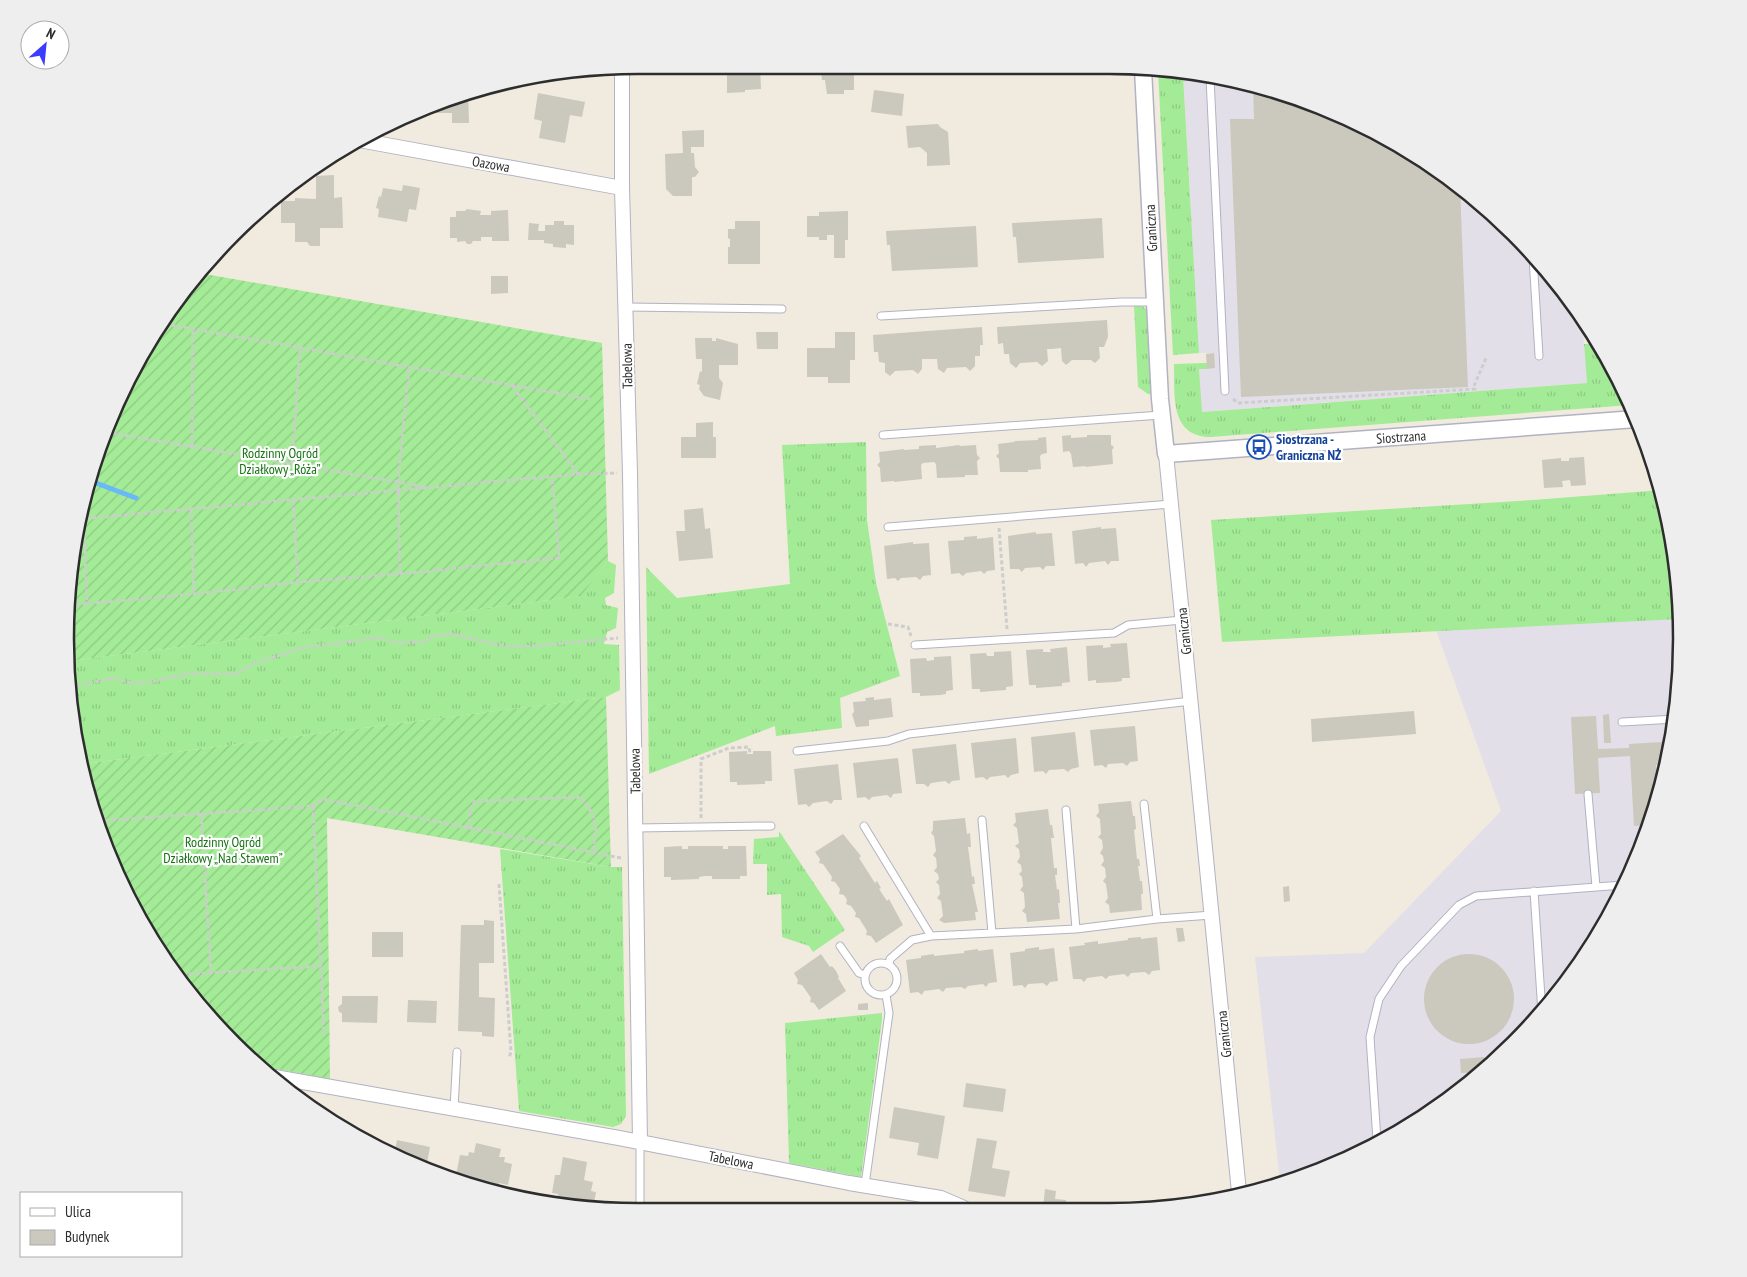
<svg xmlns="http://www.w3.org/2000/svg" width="1747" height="1277" font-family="'PT Sans Narrow',sans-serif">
  <defs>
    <pattern id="grass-tufts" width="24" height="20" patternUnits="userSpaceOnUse" patternTransform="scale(1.25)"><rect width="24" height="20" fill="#a3eb96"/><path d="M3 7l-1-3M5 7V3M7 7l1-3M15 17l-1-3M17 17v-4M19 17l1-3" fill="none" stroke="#8dca82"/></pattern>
    <pattern id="garden-furrows" width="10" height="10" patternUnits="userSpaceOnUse" patternTransform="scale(1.25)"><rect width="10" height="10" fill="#a3eb96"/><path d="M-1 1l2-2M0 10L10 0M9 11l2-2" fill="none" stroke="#8dca82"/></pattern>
  </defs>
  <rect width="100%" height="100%" fill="#f0ebde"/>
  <path fill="#e3dfe8" d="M1183,75L1257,84L1328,109L1427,162L1487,208L1563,289L1582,320L1587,383L1201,412L1199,369L1214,368V353H1199Z
    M1680,618L1677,713L1652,823L1605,925L1540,1016L1458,1093L1328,1168L1280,1181L1255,957L1364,953L1501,811L1436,630Z"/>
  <path fill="url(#grass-tufts)" d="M1158,71L1183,75L1199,353L1173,355Z
    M1134,306H1142L1146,309L1151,394H1148L1138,387Z
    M1584,344H1597L1623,385L1630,405L1211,437C1169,437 1175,394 1174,364L1207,363V369H1199L1202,412L1587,383Z
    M866,442L867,520L876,583L900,676L840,698L842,728L776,736L775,726L649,774L646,567L677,598L790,584L782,445Z
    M1662,490L1681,601L1680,619L1222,642L1211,520L1533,500Z
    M608,561L616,565L614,593L605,598L606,605L618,608L616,628L607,632L604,644L619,645L620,690L606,697L83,764L70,713V661L580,596Z
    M779,831L845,930L813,952L809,946L782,937L781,894L767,895V864H753L754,839L779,837Z
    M500,849L611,867H622L626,1116L621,1124L613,1127L519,1111Z
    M882,1013V1020L861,1177L789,1163L785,1023Z"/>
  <path fill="url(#garden-furrows)" d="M199,273L602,343L608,561L581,596L70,661V563L85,490L124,385Z
    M606,697L611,867L327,818L330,1079L256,1065L184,988L109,858L83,764Z"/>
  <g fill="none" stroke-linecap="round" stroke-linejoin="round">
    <path stroke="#69b8fa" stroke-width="5" d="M88,480L136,498"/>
  </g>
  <path fill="#cbc8be" d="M727,65H760L761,89L745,90V92L727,93Z
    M825,65H850L851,72H854V90H844V94H827L825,80H822L821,71H825Z
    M1253,84L1328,109L1427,161L1460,187L1468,387L1241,397L1230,119H1254Z
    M874,90L904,94L902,116L871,112Z
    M468,92L469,123H452V113H433L431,105Z
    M538,93L585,102L582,117L570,115L565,143L539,138L542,121L534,119Z
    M938,124L940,127L948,132L950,165L927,166V153L920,147L908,148L906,126Z
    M704,130V147H691V153H694L695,167L699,172L695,177H692V196H673L666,189L665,154L683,153L682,131Z
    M334,175V198L342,197L343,228H320V246H310L307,242H295V223H281V201H295V198L315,199L316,198V176Z
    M403,185L420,188L416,210L409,209L407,222L378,217L379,209L376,208L379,196L381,197L383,188L402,191Z
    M467,209L481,211L480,215H491V211L508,210L509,241H492V237H481V241H473L471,244H467L465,241L457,242V238H450V217H456V211H465Z
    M848,211V240H845V258H834V235H827V240H819V237H807V216H819V212Z
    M1102,218L1104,258L1018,263L1016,237H1013L1012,223Z
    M554,221H564V225H574V245L566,244V248L553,247V244L544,243V240H528L529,223L539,224L538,231H545V225H554Z
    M735,221H760V264H728V247H730V238L728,239V229H735Z
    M976,226L978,267L892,271L890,245H887L886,231Z
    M491,276H508V293L491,294Z
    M1107,320L1108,337L1104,347H1099L1100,358L1095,363L1091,360H1072L1066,365L1062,361L1061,348L1052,349H1047L1048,361L1042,366L1037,362L1020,363L1016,368L1010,363L1009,354H1004L1003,343L998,344L997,327Z
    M982,327L983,345H980V356H975V366L970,371L966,367L947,368L944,373L938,369L937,359H922V369L918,374L913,370L895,371L890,376L885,372V363L879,362L878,352H874L873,335Z
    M756,332H778V349H757Z
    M835,332H855V360H850V383H828V377H807V348H835Z
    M695,338H712V341H716V338L738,344V365H719V378L723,383L720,400L704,396L699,389L700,385L697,384L700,371L702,372V359H696Z
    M1214,353L1215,368L1207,369L1206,354Z
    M713,422V437H716V458H681V437H696V423Z
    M1071,435V438L1087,437V435H1111V445L1114,447L1112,450L1113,464L1085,467L1086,466L1073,467L1071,454L1069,451L1063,452L1062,436Z
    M1046,437L1047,453L1042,454L1040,456L1041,469L1028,470V472H1000L999,459L996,456L999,453L998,444L1014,442L1015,441L1038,440V438Z
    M936,445V448L959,445L960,446L976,445L977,455L980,458L977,461L978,475H965V477L937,478L936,464L934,462L923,463L921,465L922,479L894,482V481L881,482L880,468L877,465L880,462L879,452L904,449V450L919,449V446Z
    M1584,457L1586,485L1571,486L1570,480L1562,481L1563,487L1544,488L1542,460L1561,458V461H1569V458Z
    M703,508L705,529L710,528L713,558L679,561L676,531H685L684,510Z
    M1101,527V529L1116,528L1119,561H1111L1108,565L1105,561L1089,563L1086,567L1083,563L1075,564L1072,531Z
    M1036,532V534L1052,533L1055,566H1046L1043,570L1040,567L1025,568L1022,572L1019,569H1010L1008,536Z
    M977,536V539L993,537L995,570L987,571L984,574L981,571L966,573L963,576L959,573L951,574L948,541L964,540V537Z
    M913,542V544L929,543L931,575L923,576L920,580L916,577L901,578L898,581L895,578L887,579L884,546Z
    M1127,643L1130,678H1122V681L1116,682L1096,683V680L1088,681L1086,646L1103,645V648L1111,647L1110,644Z
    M1067,647L1070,682L1062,683V686L1036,688V685H1029L1026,650L1043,649V652H1051L1050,649Z
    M1011,651L1013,686L1006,687V690L980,692V689H972L970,654L986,653L987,656H994V652Z
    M951,656L953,690L946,691V694L940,695L920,696V693H912L910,659L926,658L927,661L934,660V657Z
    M874,697V700L891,698L893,717L869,720V726L856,727L852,714L854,712L853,702L866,701L865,698Z
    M1414,711L1416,734L1312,742L1311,719Z
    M1609,714L1611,743H1604L1603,715Z
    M1596,716L1598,749L1629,748V744L1662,742L1665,736L1673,729L1665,765H1656L1657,798L1651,825L1634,826L1630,756L1598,758L1600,793L1575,794L1571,717Z
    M1135,726L1138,761L1130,762L1127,766L1123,763L1108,764L1106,768L1102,765L1094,766L1090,730Z
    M1075,732L1079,767L1071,769L1068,772L1064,769L1049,770L1046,774L1043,771L1034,772L1031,737Z
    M1016,738L1019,773L1011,775L1008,778L1005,775L990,777L987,780L983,777L975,778L971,743Z
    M956,744L960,780L952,781L949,784L945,781L931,783L928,787L924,784H916L912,749Z
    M747,751V754H753V751H771L772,781H765V784L737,785V782H730L729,752Z
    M898,758L902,793L893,794L891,798L887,795L872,797L869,800L865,797L857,798L853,763Z
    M838,764L842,800H834L831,804L827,801L813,803L809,807L806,804L798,805L794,769Z
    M1131,801L1133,816H1135L1136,829L1134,830L1137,859H1139L1140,866H1138L1140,881H1142L1143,894H1141L1142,910L1110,913L1109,905L1105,902L1108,898L1106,884L1103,881L1106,877L1105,868L1101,865L1104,861L1103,856L1100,853L1103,848L1102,840L1098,837L1101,834L1100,819L1096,816L1099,812L1098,804Z
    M1048,809L1050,825H1052L1054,838H1051L1054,868H1057V875H1055L1057,890L1059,889L1060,903H1058L1060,919L1027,922L1026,914L1022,911L1025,907L1024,893L1020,890L1023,886L1022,877L1019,874L1022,871L1021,865L1017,862L1020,857L1019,849L1015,846L1019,843L1017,828L1013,825L1016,822L1015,813Z
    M965,818L967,834L970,833L971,847H968L972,877L974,876L975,884H972L978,912H975L976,920L944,923L939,920L943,916L941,901L937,898L940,894L939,885L936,882L939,879L938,874L934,871L937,867L936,858L933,855L936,851L934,836L931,833L933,830V821Z
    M843,834L861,856L859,858L875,883L877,881L881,888L879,889L887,901L889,899L903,925L876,943L871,936L866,935L867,931L859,918L855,917L856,913L851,906L846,904L847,900L844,895L839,894L840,889L835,882L831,881L832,877L823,864L819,863L820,859L815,852Z
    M682,846V849H688V846H723V849H728V846H746L747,876H740V879H712V876H705L699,877V879L671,880V877H664V847Z
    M1289,886L1290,901L1284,902L1283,887Z
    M484,920L494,921V963H479V997L495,998L494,1037L482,1036V1032L458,1031L461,925H484Z
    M1176,928H1183L1185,941L1178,942Z
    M372,932H403V957H372Z
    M1141,937V939L1157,937L1160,970L1152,971L1149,975L1145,972L1131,973L1128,977L1124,974L1109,976L1106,979L1102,976L1087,978L1084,982L1081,979H1073L1069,947L1085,945L1084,943L1098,941V944L1128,940V938Z
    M1039,947V950L1054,948L1058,981L1050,982L1047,986L1043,983L1028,984L1025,988L1022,985L1013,986L1010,953L1025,951V949Z
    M978,949V951L993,949L997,982L989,983L986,987L983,984L968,986L965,989L961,987L946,988L943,992L939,989L924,991L922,995L918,992L910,993L906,960L921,958V956L934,954V956L964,953V951Z
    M1587,950L1564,982L1567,971L1581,953Z
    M821,954L830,967L832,966L836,971L839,977L838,978L846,991L819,1010L814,1003L810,1002L811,998L802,985L797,984L798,980L794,973Z
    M1424 999a45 45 0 1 1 90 0a45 45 0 1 1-90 0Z
    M342,996H378L377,1023L342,1022V1013L339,1012L338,1007L342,1004Z
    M408,1000L437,1001L436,1023L407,1022Z
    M868,1003V1010H858V1004Z
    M1484,1057L1485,1068L1481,1072L1461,1073L1460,1059Z
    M966,1083L1006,1089L1003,1112L963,1107Z
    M894,1107L945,1116L938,1159L917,1155L919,1143L889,1138Z
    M977,1138L997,1141L992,1168L1010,1171L1005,1197L968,1191Z
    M397,1140L430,1147L426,1168L394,1156Z
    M476,1143L501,1149L499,1157H505L504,1162L512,1164L508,1185L499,1183L497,1189L481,1187L464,1183L466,1177L456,1175L460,1155L468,1156L469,1152L474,1153Z
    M563,1157L587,1162L584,1180L593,1182L591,1191L596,1192L593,1209L556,1203L558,1194L552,1193L555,1175H560Z
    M1045,1189L1056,1191L1055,1199L1066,1200V1208H1043Z
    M722,1204L746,1209V1210H721Z"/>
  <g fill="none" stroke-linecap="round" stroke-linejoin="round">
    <g stroke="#b2b2c2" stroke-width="9">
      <path id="service" d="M1210,78L1225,391
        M1533,257L1539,356
        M626,307L782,309
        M881,316L1121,302H1155
        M883,435L1161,415
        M888,527L1171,504
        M915,645L1114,633L1128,625L1182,620
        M1622,722L1676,719
        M797,751L888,741L909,734L1191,701
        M1588,794L1596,887
        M1144,804L1157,919
        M1066,810L1076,929
        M982,820L992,933
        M1645,825L1646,835
        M864,826L931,936
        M636,828L771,826
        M1534,891L1542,1013
        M840,946L859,973L865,975
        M865 979a16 16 0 1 1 32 0a16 16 0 1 1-32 0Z
        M889,965L890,959L912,940L931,936L1076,929L1157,919L1212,915
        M1487,1063H1490
        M454,1109L457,1052
        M1377,1140L1370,1037L1379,999L1401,966L1459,905L1476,896L1623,885
        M640,1142V1210
        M865,1185L889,1013L886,995"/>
    </g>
    <g stroke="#b2b2c2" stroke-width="16">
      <path id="minor" d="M622,67V188L630,473L640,1142
        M359,140L622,188
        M1166,454L1239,1192
        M269,1076L619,1138L849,1183L941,1198L964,1208"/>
    </g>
    <g stroke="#b2b2c2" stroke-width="19">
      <path id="tertiary" d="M1143,69L1160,399L1166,454L1636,419"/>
    </g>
    <path stroke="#cdcdcd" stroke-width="3" stroke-dasharray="4 2.5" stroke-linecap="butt" d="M165,324L590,399
      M513,387L578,474
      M1233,399L1238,403L1475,389L1474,386L1486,358
      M106,432L427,487
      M192,446L193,329
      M292,464L300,348
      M293,501L298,582
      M191,509L194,594
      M84,518L87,604
      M79,519L579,474L617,473
      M999,528L1007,629
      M400,574L398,482L409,367
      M70,605L194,594L298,582L400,574L559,558L552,477
      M888,624L908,627L911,636
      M70,687L113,678L132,683H144L193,673L236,674L253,664L301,648L377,638L402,643L426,641L432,636L451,634L506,646L524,647L618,638
      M313,806L324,1035
      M201,814L211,973
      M701,818V759L729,748L749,747L750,754
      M99,821L313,806L323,799L621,858
      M471,829L469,812L475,801L580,797C599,819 597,826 592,853
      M499,884L511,1052L509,1058
      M176,975L321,966"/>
    <use href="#service" stroke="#fff" stroke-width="7"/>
    <use href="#minor" stroke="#fff" stroke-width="14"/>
    <use href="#tertiary" stroke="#fff" stroke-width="16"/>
  </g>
  <defs>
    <g id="bus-ring" transform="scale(1.25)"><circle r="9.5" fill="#fff" stroke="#1a4fb4" stroke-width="1.5"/><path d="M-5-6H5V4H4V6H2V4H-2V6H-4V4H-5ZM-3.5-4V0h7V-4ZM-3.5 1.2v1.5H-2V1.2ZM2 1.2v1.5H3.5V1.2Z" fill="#1a4fb4"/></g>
  </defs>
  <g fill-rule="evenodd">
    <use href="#bus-ring" x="1259" y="447"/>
  </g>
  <g text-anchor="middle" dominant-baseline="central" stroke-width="4.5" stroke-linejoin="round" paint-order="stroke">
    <g font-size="14" fill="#2d2d2d" stroke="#fff">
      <text transform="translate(491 164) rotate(10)">Oazowa</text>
      <text transform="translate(1151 228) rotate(-93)">Graniczna</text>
      <text transform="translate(627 366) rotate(-91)">Tabelowa</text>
      <text transform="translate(1401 437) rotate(-4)">Siostrzana</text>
      <text transform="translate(1184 631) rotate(-96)">Graniczna</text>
      <text transform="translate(635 771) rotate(-91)">Tabelowa</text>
      <text transform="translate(1224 1034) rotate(-96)">Graniczna</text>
      <text transform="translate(731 1160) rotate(11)">Tabelowa</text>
    </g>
    <g font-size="14" font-weight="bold" fill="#164399" stroke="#fff" text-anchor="start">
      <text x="1276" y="439">Siostrzana -<tspan x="1276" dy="16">Graniczna NŻ</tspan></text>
    </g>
    <g font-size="14" fill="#167314" stroke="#fff">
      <text x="280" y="453">Rodzinny Ogród<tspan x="280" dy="16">Działkowy „Róża”</tspan></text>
      <text x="223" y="842">Rodzinny Ogród<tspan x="223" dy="16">Działkowy „Nad Stawem”</tspan></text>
    </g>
  </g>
  <path d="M0 0H1747V1277H0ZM638 74H1109A564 564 0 0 1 1673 638V639A564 564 0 0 1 1109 1203H638A564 564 0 0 1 74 639V638A564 564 0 0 1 638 74Z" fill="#eee" fill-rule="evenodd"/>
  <path fill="none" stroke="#2d2d2d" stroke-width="2.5" d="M638 74H1109A564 564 0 0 1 1673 638V639A564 564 0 0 1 1109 1203H638A564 564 0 0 1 74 639V638A564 564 0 0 1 638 74Z"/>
  <rect x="20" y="1192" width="162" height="65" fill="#ffffff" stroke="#ababab"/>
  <rect x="30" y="1208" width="25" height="8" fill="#ffffff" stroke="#ababab"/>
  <text x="65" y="1217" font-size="15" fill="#2d2d2d">Ulica</text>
  <rect x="30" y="1230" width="25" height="15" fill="#cbc8be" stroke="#ababab"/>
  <text x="65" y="1242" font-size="15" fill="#2d2d2d">Budynek</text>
  <g transform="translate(45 45) rotate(27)"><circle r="24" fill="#ffffff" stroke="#ababab"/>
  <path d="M0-4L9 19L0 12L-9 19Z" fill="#3c3cff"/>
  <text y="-8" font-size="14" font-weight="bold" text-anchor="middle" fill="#2d2d2d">N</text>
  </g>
</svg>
